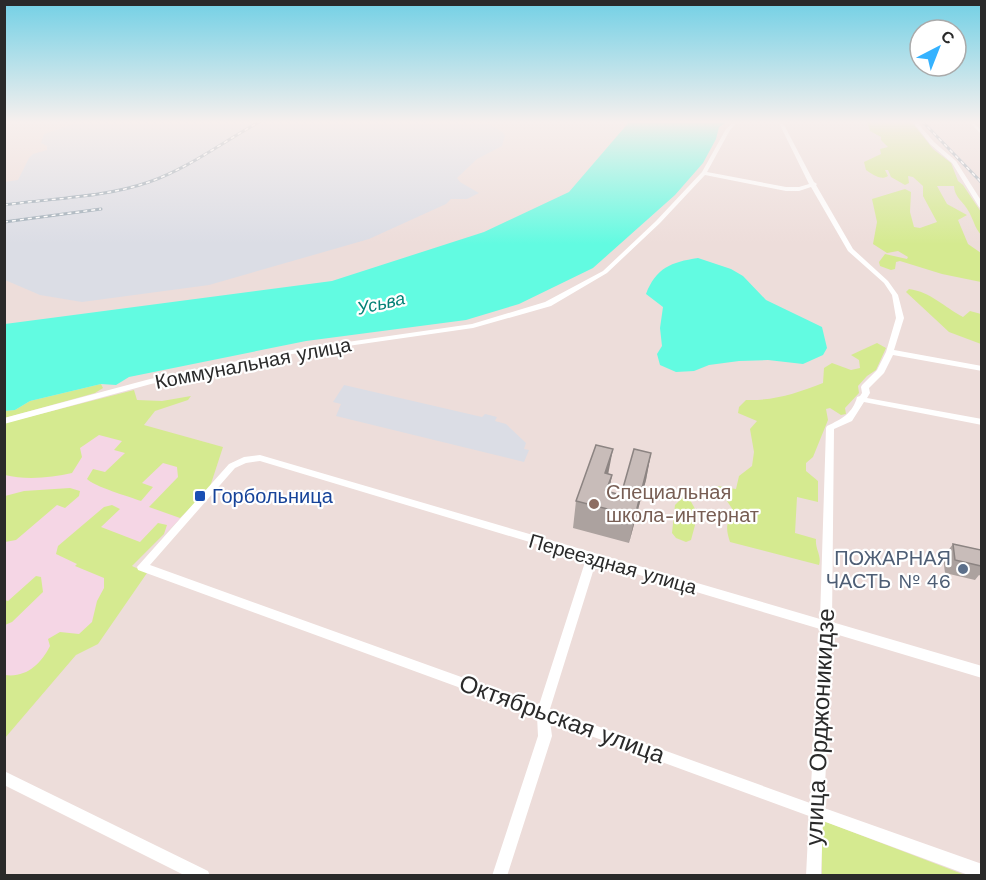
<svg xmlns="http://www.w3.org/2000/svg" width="986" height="880" font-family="'Work Sans',sans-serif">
  <rect width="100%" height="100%" fill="#edddda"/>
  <path fill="#dbdde5" d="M83,121H423L428,125L450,121L487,124L498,129L505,135L502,146L477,159L457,178L460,182L479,193L467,199H451L446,204L369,239L209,285L82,302L40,295L5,280L4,182L18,180L29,158L33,154L47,150V146L41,143L44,134Z
    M344,385L482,417L485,414L497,417L495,421L506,424L526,443L524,449L529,450L524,462L336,416L341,404L333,402Z"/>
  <path fill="#f5d6e5" d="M134,390L144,425L223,447L209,490L132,566L147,573L5,738V423Z"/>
  <path fill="#d5ea90" d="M867,121H911L933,149L951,163L958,181L963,185L981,212V235C974,226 974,221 969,212C964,202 954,197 954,186H937L947,204L967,215L958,220L968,244L981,253V282L942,274L900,261L896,262L895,269L891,270L880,266L879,262L885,254L907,259L908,257L898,251L887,253L873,244L877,222L872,199L905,189L911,192L910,212L914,227L920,228L937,222L923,196V186L913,177L908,176L909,183L905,185L891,177L888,170H885L888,176C881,181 872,174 866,170L864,162L881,154L880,149L888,147L881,140V137L870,131Z
    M909,289C931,292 944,307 963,317L970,311L981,314V344L949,332L906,292Z
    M877,343L886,348L876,370L867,376L858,386L859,393L845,408L846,414L841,415L830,408L826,409L828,420L813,457L806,463V471L818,481V502L797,497L795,533L816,539C815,549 822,556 819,565L730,542C726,530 725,522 735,513L717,486L736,489L739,476L752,466L754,452L750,429L757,421L738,413L739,407L746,400C774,401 797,393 823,383L824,368L832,363L851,370L860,368L859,360L851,355Z
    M101,384L103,388L95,393L5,418V411L15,410L30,401Z
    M134,390L137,400L162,401L191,396L188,400L155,411L144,425L223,447L209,490L180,518L149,507L178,477L177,467L163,463L142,483L153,487L141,501C130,497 93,486 87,479L93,469L105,472L125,453L114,450L122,441L99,435L80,448L82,457L72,473C51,478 25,480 5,475V423Z
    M70,488L80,491L79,496L65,508L57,505L16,540L5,542V496L24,491Z
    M683,497L690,500L698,514L691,540L686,542L676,538L672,533L675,505Z
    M112,505L120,509L101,527L140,542L158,523L167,525L164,534L132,566L147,573L98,644L76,655L5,738V675C26,678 41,664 50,646L48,639L60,632L79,634L92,622L97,601L104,588V578L75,566L77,564L56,554L58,546L104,507Z
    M36,576L41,577L43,592L12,622L5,625V600L8,601Z
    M821,820L965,875H822Z"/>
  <path fill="#62fbe1" d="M630,121H729L719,127L716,139L703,163L675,195L593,268L519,304L466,320L306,341L129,377L116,385L101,384L30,401L15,410L5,411V324L332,281L484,232L569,192Z
    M698,258L731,269L743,276L766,300L822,327L827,348L823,355L803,364L768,360L739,361L709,365L694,371L676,372L660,365L657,354L662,346L660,328L663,307L646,294C656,268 671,262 698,258Z"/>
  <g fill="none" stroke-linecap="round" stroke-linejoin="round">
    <path fill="#fff" fill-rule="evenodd" d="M735,121H739L730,130L707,172L786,187H799L809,184L778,121H782L814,182L817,184L816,185L853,249L888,281L898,295L904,318L894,350L982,366V371L893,355L884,373L869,388L870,393L867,398L982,419V425L864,402L852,421L834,429L832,622L982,666V678L832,633L824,808L982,864V876H971L823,821L821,876H806L809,816L550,721L552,736L507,876H492L538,736L537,716L138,570L137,567L229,464L244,457L260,455L820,619L826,428L827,426C842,419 853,413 857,397L860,396L862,393L861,387L862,385L877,370L886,352L896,318L892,295L884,283L848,251L811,187L799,191H786L705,175L660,223L607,273L551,306L473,328L292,354L151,384L4,424V418L150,379L292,350L472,324L545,302L603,271L656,221L702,172L726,129ZM260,461L586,559L539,705L150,565L235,468L246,463ZM596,562L820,629L810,803L550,709Z
      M912,121H916L934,142L956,161L982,202V209L979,207L952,163L930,144Z
      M968,121H972L982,131V135Z
      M4,771L208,871L210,876H186L4,785Z"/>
    <g stroke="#9cabb6" stroke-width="3">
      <path id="rail" d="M922,121L982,183
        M4,205C52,198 103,198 149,182C189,168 224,141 261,121
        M4,222L101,209"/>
    </g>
    <use href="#rail" stroke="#fff" stroke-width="1.5" stroke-dasharray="4" stroke-linecap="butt"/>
  </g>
  <path fill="#aca29f" d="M651,453L646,480L629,543L573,528L576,501L608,474L612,475L609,492L621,495Z
    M953,544L981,550V576L979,575L975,580L945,573L943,557Z"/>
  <path fill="#8c8482" d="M613,449L608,475L605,473Z
    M651,453L646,480L629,543L635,516Z
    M612,475L607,501L606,491Z"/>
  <path fill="#c8bcb9" stroke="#8c8482" stroke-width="1.5" d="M596,445L613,449L605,473L612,475L606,491L621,495L634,449L651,453L635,516L576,501Z
    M953,544L981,550V566L955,560Z"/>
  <linearGradient id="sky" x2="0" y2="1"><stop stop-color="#72d0e5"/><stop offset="0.5" stop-color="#f7f0ee"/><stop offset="1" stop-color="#f7f0ee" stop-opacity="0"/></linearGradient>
  <rect width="986" height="244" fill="url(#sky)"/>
  <rect fill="#1a4fb4" stroke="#fff" stroke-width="2" x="194" y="490" width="12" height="12" rx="3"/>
  <circle fill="#8d6e63" stroke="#fff" stroke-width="2" cx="594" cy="504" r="6"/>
  <circle fill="#5c6f8a" stroke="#fff" stroke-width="2" cx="963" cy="569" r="6"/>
  <g text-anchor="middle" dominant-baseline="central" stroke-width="4.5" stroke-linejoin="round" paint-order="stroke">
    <g font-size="18" font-style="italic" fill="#048277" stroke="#fff">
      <text transform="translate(381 303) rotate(-13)">Усьва</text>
    </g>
    <g font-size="20" fill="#2a2a2a" stroke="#fff">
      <text transform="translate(253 363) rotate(-11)">Коммунальная улица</text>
      <text transform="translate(613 564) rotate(16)">Переездная улица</text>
    </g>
    <g font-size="20" fill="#785e54" stroke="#fff" text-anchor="start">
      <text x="606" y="492">Специальная<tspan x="606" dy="23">школа-интернат</tspan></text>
    </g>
    <g font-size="20" fill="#164399" stroke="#fff" text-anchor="start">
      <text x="212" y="496">Горбольница</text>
    </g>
    <g font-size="20" fill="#4e5e75" stroke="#fff" text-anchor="end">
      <text x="951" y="558">ПОЖАРНАЯ<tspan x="951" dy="23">ЧАСТЬ № 46</tspan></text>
    </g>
    <g font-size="24" fill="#2a2a2a" stroke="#fff">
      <text transform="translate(562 719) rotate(20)">Октябрьская улица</text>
      <text transform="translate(820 727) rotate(-87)">улица Орджоникидзе</text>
    </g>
  </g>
  <rect width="986" height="880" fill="none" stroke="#2a2a2a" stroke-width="12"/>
  <g transform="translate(938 48) rotate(42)"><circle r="28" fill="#ffffff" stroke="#aaaaaa" stroke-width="1.5"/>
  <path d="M0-4.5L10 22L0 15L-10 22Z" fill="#35b2ff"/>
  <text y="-9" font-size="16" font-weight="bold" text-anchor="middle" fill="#2a2a2a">С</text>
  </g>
</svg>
